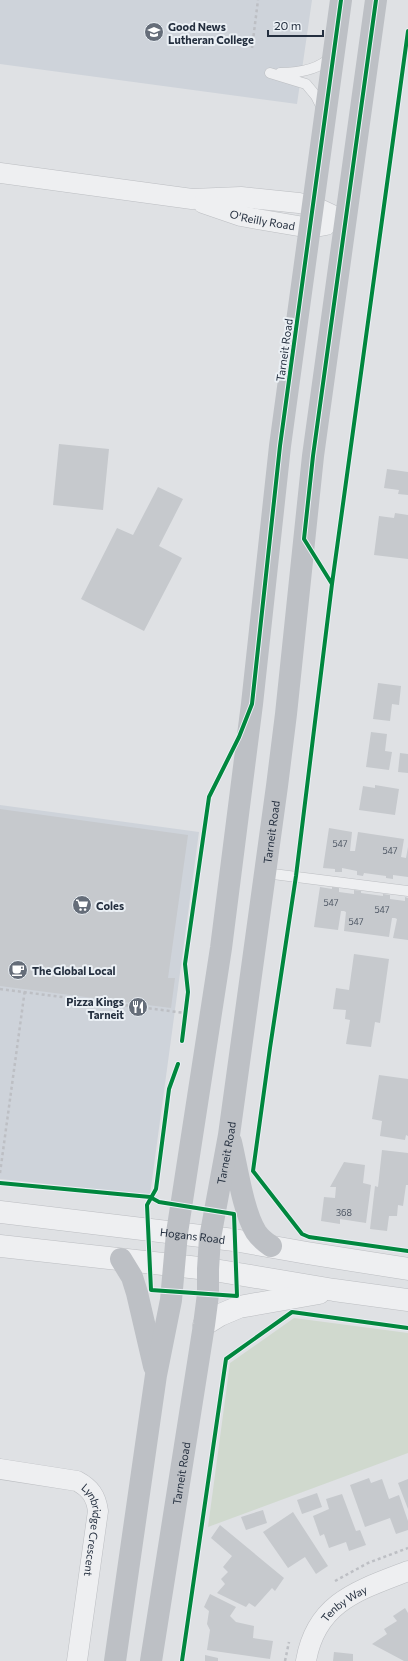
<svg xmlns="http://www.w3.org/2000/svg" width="408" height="1661" font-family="Commissioner,sans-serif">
  <rect width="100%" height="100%" fill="#dfe1e4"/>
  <path fill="#ced3da" d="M0,0H312L297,104L0,64Z
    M0,805L199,832L150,1195L0,1179Z"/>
  <path fill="#d0d9ce" d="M294,1318L408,1333V1453L208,1527L230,1363Z"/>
  <path fill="#c6c9cd" d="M59,444L109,449L103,510L53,505Z
    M387,469L408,472V495L398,494L399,490L384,488Z
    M158,487L183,499L159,546L182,558L144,631L81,599L117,528L133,535Z
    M395,513L408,515V559L374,555L379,516L394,518Z
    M378,683L401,686L399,705L392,704L390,721L373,719Z
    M371,732L387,734L385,751L392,752L389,770L366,767Z
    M400,753L408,754V773L398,772Z
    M375,785L399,789L395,815L359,810L363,786L375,788Z
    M0,809L188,835L168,978H175L171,1008L0,986Z
    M329,828L352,832L350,851H355L358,832L404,839L401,857L406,858L408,847V877L393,875V879L386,878V876L364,873L363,876L357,875V871L342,868V872H335V869L323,868Z
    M320,887L332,889V887L339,888V892L354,894V890L361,891V893L383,896V894L390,895V899L405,901V897L408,898V940L393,938L397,919L395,918H392L389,937L344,931L346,912L344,911H341L338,930L314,927Z
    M354,954L389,959L380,1023L375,1022L371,1047L346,1044L350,1020L345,1019L346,1010L333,1009L336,988L349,990Z
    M379,1075L408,1079V1136L406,1135L405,1140L380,1136L382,1121L372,1119Z
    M382,1150L408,1153V1185H406L403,1206L398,1205L397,1216H389L387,1231L370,1229L375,1186L378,1187Z
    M344,1162L365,1165L363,1183L371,1185L366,1223L340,1219V1224L321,1221L324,1197L335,1198L336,1187H330Z
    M369,1478L371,1483L382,1479L389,1499L399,1495L408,1521V1530L396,1534L390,1518L365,1527L350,1485Z
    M408,1479V1509L398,1483Z
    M317,1493L322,1507L302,1514L297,1500Z
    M342,1494L356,1531L360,1530L366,1545L349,1551L346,1542L329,1548L324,1534L320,1536L313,1516L329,1509L326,1499Z
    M263,1510L267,1523L246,1530L241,1517Z
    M293,1512L328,1566L316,1574L305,1557L288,1568L263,1532Z
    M220,1525L284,1578L275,1591L272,1588L255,1607L249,1603L246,1607L217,1593L225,1584L221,1579L228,1572L223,1567L232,1556L211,1538Z
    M210,1594L236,1607L230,1616L236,1622L254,1626L253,1638L273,1641L270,1659L207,1650L210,1630L207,1624L209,1611L204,1607Z
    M405,1608L408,1613V1661H404L372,1644L387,1634L384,1629L397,1621L393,1616Z
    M334,1652L353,1654V1661H333Z
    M205,1655L218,1658V1661H205Z"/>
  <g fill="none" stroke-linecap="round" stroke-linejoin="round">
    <g stroke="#bcbec2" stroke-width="11">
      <path id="service" d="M270,73L306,84L316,96L322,108
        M280,73C299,73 319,70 332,56
        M265,873L408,891"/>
    </g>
    <g stroke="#bcbec2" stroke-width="21">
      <g id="minor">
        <path d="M0,173L192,199L241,197L299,203L313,206L345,221"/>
        <path id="s1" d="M203,203L241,216L257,219L310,228L326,225"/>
        <path id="s2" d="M0,1469L77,1481C90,1488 96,1496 98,1511L77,1661"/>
        <path id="s3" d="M306,1661C316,1602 359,1590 408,1571"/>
      </g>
    </g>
    <g stroke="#bcbec2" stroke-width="23">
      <g id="tertiary">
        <path id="s4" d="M0,1212L234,1240L307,1253L408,1269"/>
        <path d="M0,1246L208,1269L334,1290L408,1300"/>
        <path d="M204,1325L220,1315L239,1307L319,1293"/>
      </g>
    </g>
    <path stroke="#bdbfc4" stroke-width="2.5" stroke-dasharray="3 3" stroke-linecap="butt" d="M252,48L258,0
      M0,989L185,1013
      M0,1173L25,989
      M335,1581L368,1563L408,1548
      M285,1661L289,1642"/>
    <use href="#service" stroke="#eeeff1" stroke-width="10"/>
    <use href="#minor" stroke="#eeeff1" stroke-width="20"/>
    <use href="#tertiary" stroke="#eeeff1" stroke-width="22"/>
    <g stroke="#bdc0c5" stroke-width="22">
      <path d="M231,1142C237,1167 243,1211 256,1232C260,1238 265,1242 271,1246"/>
      <path d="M121,1259L132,1277L137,1293L154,1366"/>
      <path d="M115,1661L156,1375L171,1300L177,1233L221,948L252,704L280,446L341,0"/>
      <path id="s5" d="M151,1661L204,1325L208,1294V1269L210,1238L229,1135L277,786L286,714L313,456L376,0"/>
    </g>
    <g stroke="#ebf0f5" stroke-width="6">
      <path id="cycleway" d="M408,31L332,584L296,876L270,1048L253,1171L302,1234L309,1237L408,1251
        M332,584L304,539L313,456L376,0
        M182,1041L188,992L185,964L209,797L239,737L252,704L280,446L341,0
        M0,1183L150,1197L159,1202L234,1214L237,1296L151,1290L147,1205L156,1189L169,1089L178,1064
        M182,1661L226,1359L292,1312L408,1328"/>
    </g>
    <use href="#cycleway" stroke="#00873e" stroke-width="4"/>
  </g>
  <defs>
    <g id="school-disc" transform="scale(1)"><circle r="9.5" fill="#656d79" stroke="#ebf0f5"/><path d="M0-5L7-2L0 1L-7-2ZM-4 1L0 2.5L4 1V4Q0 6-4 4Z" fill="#fff"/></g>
    <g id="supermarket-disc" transform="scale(1)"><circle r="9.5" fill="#656d79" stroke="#ebf0f5"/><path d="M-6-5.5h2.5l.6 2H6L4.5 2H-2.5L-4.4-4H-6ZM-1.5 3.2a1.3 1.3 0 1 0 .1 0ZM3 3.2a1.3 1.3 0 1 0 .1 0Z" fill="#fff"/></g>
    <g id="cafe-disc" transform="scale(1)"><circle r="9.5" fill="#656d79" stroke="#ebf0f5"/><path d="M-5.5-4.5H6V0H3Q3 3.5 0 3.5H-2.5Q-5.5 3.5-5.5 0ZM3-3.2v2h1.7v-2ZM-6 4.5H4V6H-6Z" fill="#fff"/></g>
    <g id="restaurant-disc" transform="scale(1)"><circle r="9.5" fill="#656d79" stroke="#ebf0f5"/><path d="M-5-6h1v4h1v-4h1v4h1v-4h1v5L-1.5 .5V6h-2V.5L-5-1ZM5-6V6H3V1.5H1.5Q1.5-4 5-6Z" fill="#fff"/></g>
  </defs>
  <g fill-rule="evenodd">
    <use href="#school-disc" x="154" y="32"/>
    <use href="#supermarket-disc" x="82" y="905"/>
    <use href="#cafe-disc" x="18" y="970"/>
    <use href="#restaurant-disc" x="138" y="1007"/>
  </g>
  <g text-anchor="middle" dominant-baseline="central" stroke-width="4" stroke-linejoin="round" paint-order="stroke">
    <g font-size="9" fill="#4e5764">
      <text x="340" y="843">547</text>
      <text x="390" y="850">547</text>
      <text x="331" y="902">547</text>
      <text x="382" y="909">547</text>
      <text x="356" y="921">547</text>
      <text x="344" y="1212">368</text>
    </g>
    <g font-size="11" font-weight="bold" fill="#242f3f" stroke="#ebf0f5" text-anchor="start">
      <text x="168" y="26">Good News<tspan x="168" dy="13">Lutheran College</tspan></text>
      <text x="96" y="905">Coles</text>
      <text x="32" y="970">The Global Local</text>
      <text x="124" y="1001" text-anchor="end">Pizza Kings<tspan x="124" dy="13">Tarneit</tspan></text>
    </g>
    <g font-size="11" fill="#242f3f" stroke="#ebf0f5">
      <text stroke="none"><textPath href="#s1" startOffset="62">O'Reilly Road</textPath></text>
      <text transform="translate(284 350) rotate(-82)">Tarneit Road</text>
      <text stroke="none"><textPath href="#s5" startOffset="838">Tarneit Road</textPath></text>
      <text stroke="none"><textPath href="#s5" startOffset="514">Tarneit Road</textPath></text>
      <text stroke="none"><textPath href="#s4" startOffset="194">Hogans Road</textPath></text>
      <text stroke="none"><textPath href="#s5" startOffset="190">Tarneit Road</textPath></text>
      <text stroke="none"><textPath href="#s2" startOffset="134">Lynbridge Crescent</textPath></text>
      <text stroke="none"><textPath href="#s3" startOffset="72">Tenby Way</textPath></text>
    </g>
  </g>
  <path d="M268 30v6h55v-6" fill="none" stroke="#242f3f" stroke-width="2"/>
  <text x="274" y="30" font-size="12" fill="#242f3f" stroke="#ebf0f5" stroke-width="3" paint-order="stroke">20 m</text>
</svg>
